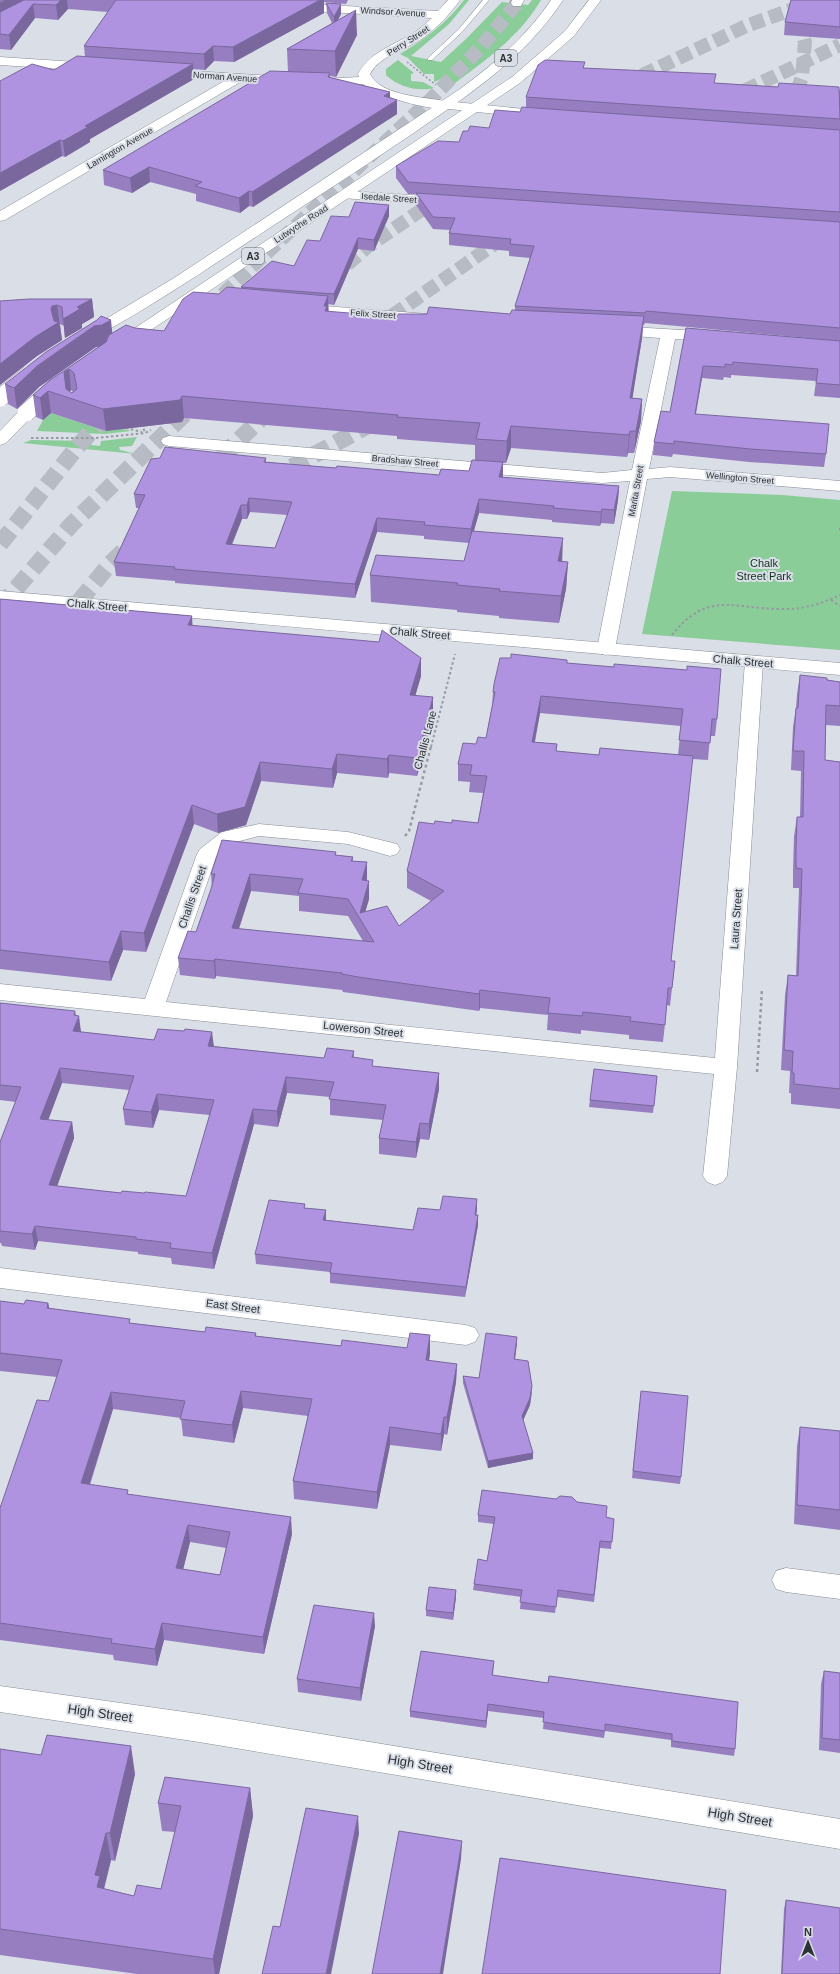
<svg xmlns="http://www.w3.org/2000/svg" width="840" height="1974" font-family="Arial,sans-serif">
  <rect width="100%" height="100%" fill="#d9dee7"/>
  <path fill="#8acd99" d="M464,0H469L449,24L411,56L441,62L466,39L502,2L528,5L532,0H541C520,36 487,59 455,83L444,78L434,82V74H424L408,58L400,54C425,39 447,23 464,0Z
    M398,60L414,73L411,74V81L423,82L434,88C419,92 398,87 386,75V69Z
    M51,413L106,431L123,429L131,431L105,434L37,431L43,420Z
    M137,437L132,446L119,447L120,450L136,454L23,443L31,440L93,441L91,445L100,446L101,441Z
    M672,491L782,495L840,500V650L642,634Z"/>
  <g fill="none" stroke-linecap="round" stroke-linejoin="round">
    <path stroke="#b7bbc3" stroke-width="14" stroke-dasharray="14 6" stroke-linecap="butt" d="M624,84L746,26L819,0
      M727,99L840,45
      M790,111L802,77L805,42L796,7
      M332,278L367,247L445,194
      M208,308L431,99L481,47L517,3
      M376,327L513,231"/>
    <path stroke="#b7bbc3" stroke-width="17" stroke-dasharray="17 8" stroke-linecap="butt" d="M374,329L378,326
      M204,474L277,403
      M270,479L380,419
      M0,544L78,446L115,405
      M0,607L71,525L197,402
      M63,621L109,565L136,539"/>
    <g stroke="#888e96" stroke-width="1">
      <path id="service" d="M483,0H489L462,32L432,60H428V58L458,30Z"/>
    </g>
    <g stroke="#888e96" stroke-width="1">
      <path id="minor" d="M448,0H460C450,14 438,27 423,38C407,49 380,55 370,74C381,97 428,97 450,102L451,105L450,108C431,112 378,96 363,84L323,87L242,81L5,220L0,221V211L226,80L163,76L157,72L159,69L323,79L359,77L358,74C368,54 391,46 410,35C418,31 425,24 432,18L293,10L289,9L287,6L289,3L438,11Z
        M0,57L91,63L97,67L91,71L0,65Z
        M346,191L446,197L451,198L453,201L451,204L446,205L341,198L339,195L341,192Z
        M298,304L428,314L433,316L436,319L433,322L428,324L293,312L290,309L293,306Z
        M614,326L715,332L720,334L723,337L720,340L715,342L675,339L649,469L670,467L840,481V491L670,477L647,479L615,649L613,653L606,655L599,653L597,649L630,481L602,483L169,446L163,444L161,441L163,438L169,436L602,473L632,470L660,338L609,334L606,331L609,328Z
        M754,656L761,658L763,662L737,1067L727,1176L723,1182L715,1185L707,1182L703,1176L714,1074L0,1000V984L145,999L197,854L200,849L222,832L259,824L348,832L397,844L400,849L397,854L390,856L348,844L259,836L236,842L216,857L166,1002L715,1058L745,662L747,658Z
        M0,1268L466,1325L475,1328L479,1335L475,1342L466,1345L0,1288Z
        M786,1568L840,1575V1599L786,1592L776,1589L772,1580L776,1571Z
        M0,1686L199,1714L840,1819V1849L199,1742L0,1712Z"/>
    </g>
    <g stroke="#888e96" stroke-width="1">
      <path id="tertiary" d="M445,101L524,109L529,110L531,113L529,116L524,117L440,108L439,105L440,102Z
        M0,591L840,663V675L0,601Z"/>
    </g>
    <g stroke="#888e96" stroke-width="1">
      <path id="trunk" d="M551,0H563C526,57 470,94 415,132C375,159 334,186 294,212C229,254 166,298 99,335H89L86,332L89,329L174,278L460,89C495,63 527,36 551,0Z
        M589,0H601L574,36L520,83L124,348H114L111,345L114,342L512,77L565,31Z
        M26,408L32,410L34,413L32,416L6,443L0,445V431L20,410Z"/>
    </g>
    <g stroke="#888e96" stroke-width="1">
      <path id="motorway" d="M512,0H524L521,6H513L511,3Z"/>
    </g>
    <path stroke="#969aa1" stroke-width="1.5" stroke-dasharray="2 2" stroke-linecap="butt" d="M407,62L436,85"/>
    <path stroke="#969aa1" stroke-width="2" stroke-dasharray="2.5 2.5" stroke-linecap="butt" d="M142,424L145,433
      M126,428L142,432
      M31,438H96L145,433L151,430
      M840,528V530
      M831,600L840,606
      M672,635C708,590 732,609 781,609C802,610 821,604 840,595
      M431,747L455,654"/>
    <path stroke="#969aa1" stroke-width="2.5" stroke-dasharray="3 3" stroke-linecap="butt" d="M405,836L409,831L431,746
      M757,1072L762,989"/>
    <use href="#service" fill="#fff" fill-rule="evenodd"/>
    <use href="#minor" fill="#fff" fill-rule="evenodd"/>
    <use href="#tertiary" fill="#fff" fill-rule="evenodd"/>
    <use href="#trunk" fill="#fff" fill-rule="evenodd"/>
    <use href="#motorway" fill="#fff" fill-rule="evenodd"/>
    <g stroke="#888e96" stroke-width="18" stroke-linecap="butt">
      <path id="trunk-bridge" d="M0,398L30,374
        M26,413L58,385"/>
    </g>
    <use href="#trunk-bridge" stroke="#fff" stroke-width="17"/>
  </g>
  <path fill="#967ec1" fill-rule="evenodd" d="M0,0H348L346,4L324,2V13L234,62L214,61L205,70L193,69L194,79L90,139V142L65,157L62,156L0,191L54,70L85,57L84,46L108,12L68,9L58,20L35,18L11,50L0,49Z
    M790,0H840V39L784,35L785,22L791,0Z
    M326,3L341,14L338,20L357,35L336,77L330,76V77L390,97L397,114L253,207L249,206L240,213L196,201V194L150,182L132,193L104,185L103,170L288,72L287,49L332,23L327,13Z
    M585,68L715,83L778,87L840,90V398L814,396L816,381L731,375V378L724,377L723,380L702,378L696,414L826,454L824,467L749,462L673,454L672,457L653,455L654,442L670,412L686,328L829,340L645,323L644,325H643L642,338L632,398L642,399L641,421L634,453H628L627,457L511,448L506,463H503L502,478L619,486L618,500L614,524L601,523L600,526L552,522V520L479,513L474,531L562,562H568L566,589L559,623L499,618V616L457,612V610L371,602L370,575L464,561L469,543L424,539V536L377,532L355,598L175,583V581L116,576L114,562L139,508H136L134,494L266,458V462L336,468L439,475L469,471L475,460V445L397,439V436L184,418L182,422L106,431L51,413L43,420L36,417L33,395L99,346L96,347L39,387L17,409L8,404L5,384L112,334L135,328L164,331L219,294L241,289V287L294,266L320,241L349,217L389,205V216L374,251L358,249L334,305L328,304V312L397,317L427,314H510L515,310V306L530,258L509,256V251L449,245V233L450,230L433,229L416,205V194H408L396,178V166L459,142L468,131L489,128L520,112L526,107V97ZM71,390L73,392L72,393L69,392ZM250,512L287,515L275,548L232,545L242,519H247Z
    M92,299L94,317L82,324V328L65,338L64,326L60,324L62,340L37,356L0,385V301Z
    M0,599L192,616V625L421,676L415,696L433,697V716L417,776L389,773L388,778L337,773L333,788L261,781L246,825L218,833L194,824L146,952L123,950L111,981L0,969Z
    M567,663L717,719L715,736H710L708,760L692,759L671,961H675L670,1006L667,1005L663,1042L629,1039V1035L581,1030V1034L547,1030L548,1015L480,1008L479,1011L358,994L343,992L342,990L216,976L215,979L180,975L178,958L196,932L212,887L211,874L336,852V855L353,857V861L367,880V881H369V899L365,912L399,926L431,901L407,888V871L434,824L452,823H478L483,793L469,792L470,782L458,781V764L476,744L486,738L492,707L493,692ZM540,713L681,726L678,755H599L556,751L557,744L535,742ZM251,891L299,896V911L348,916L363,941L239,929Z
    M800,675L827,680L840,682V726L826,725L825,760L840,762V1109L791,1104V1093H789L790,1071L781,1070L785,995L788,975L796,976L799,888H793V870L794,836L797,817H800L801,771L791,770L793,727L796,708L797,694Z
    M0,1003L76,1016L81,1032L324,1058L354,1051V1058L373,1066L439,1073V1089L429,1140L420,1139L416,1158L379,1154V1138L383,1120L330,1115V1097L287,1093L278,1127L254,1124L214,1269L172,1264L171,1258L138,1254V1252L38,1241L35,1250L2,1246L1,1243H0V1142L16,1102L0,1100ZM62,1083L129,1090L123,1109L125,1125L153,1128L159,1110L210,1115L186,1196L121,1193L57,1186L74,1138L72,1122L48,1120Z
    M657,1076L653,1113L589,1107L590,1100Z
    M305,1208L326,1220L413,1230L440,1210L477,1209L476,1215L478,1225L465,1297L330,1283V1272L256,1264L255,1254Z
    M0,1301L24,1304L48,1303L49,1308L131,1323L205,1332L256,1333V1336L341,1346L407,1348L430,1335V1353L429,1361L457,1364L456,1382L447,1435L444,1434L441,1451L390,1445L377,1509L294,1499L293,1481L308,1416L243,1408L234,1443L183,1436L181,1418L113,1409L90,1485L292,1534L264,1654L164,1640L157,1666L114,1660L113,1655L0,1640V1508L49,1401L57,1377L0,1371ZM190,1542L226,1548L220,1575L183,1569Z
    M517,1337L515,1359L532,1393L530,1405L523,1420L533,1453V1459L488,1468L463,1383V1376L479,1378Z
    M641,1391L681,1477L680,1484L632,1478Z
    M800,1427L840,1431V1530L794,1524L797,1446Z
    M556,1499L577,1502L606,1517L614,1519L611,1549L600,1548L594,1602L557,1597L555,1613L520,1609L521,1597L473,1590L474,1584L487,1561L494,1524L478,1522V1515Z
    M456,1590V1597L453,1620L426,1616V1610Z
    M375,1626L361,1701L298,1692L297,1679Z
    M494,1661L493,1676L735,1749L734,1756L671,1747V1740L605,1731L604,1738L543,1729L544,1718L488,1711L486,1728L410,1717V1711Z
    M824,1671L840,1673V1753L819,1750L821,1684Z
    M0,1749L135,1774L115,1861L111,1860L104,1889L134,1896L161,1889L175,1832L162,1831L158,1803L250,1788L253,1816L219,1974H137L0,1955Z
    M786,1900L840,1974H781L784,1909Z"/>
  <path fill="#7a679d" d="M6,0H31L0,19V3Z
    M61,0H67L68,9L58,20L56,5Z
    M320,0H324V13L234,62L233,47Z
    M33,4L35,18L11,50L9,35Z
    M341,4V14L334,27V17Z
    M356,10L357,35L336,77L335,51Z
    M213,46L214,61L205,70L204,54Z
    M193,64L194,79L90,139V142L65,157L63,141L85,126Z
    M390,92V105L397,100V114L253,207L252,192Z
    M60,140L62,156L0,191V173Z
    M149,167L150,182L132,193L130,178Z
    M249,191V206L240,213L239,198Z
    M389,205V216L374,251V240Z
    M358,238V249L334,305V294Z
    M328,296L329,317L328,327L324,306Z
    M92,299L94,317L82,324V328L65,338L63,319L77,307Z
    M57,305L62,340L37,356L0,385V364L51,309L52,306Z
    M644,316L642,338L629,420L630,398Z
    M111,320L113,340L104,346L96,347L39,387L17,409L14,388L37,366L94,326Z
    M703,366L702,378L693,426Z
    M69,369L71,390L66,394L64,372Z
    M48,391L51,413L43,420L40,398Z
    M182,396L184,418L182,422L106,431L103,409Z
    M642,399L641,421L634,453L636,431Z
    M511,426V448L506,463L507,441Z
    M630,431L628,453L627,457L629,435Z
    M503,462V476L499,491V477Z
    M619,486L618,500L614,524V510Z
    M249,498L250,512L247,519V505Z
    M479,499V513L470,543L471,529Z
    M241,505L242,519L226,558V544Z
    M602,509L601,523L600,526L601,512Z
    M377,518V532L355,598V584Z
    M563,538L562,565L558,561Z
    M568,562L566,589L559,623L561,596Z
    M192,616L193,635L188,625Z
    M421,658V676L410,714V695Z
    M541,696L540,713L531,759L532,742Z
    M433,697V716L417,776V758Z
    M337,754V773L333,788L332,769Z
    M389,755V773L388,778L387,759Z
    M260,762L261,781L246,825L218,833L217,814Z
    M192,805L194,824L146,952L144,933Z
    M367,862V880L362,898V880Z
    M250,874L251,891L233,946L232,928Z
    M369,881V899L362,923L360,913Z
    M121,931L123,950L111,981L109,962Z
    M215,959L216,976L215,979L214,961Z
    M480,990V1008L479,1011V994Z
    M75,1011L77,1022L79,1016L81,1032L75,1047L73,1031L74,1015Z
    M212,1032L214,1047L208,1046Z
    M60,1068L62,1083L43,1134L40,1119Z
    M439,1073V1089L429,1140V1124Z
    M286,1077L287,1093L278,1127L277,1111Z
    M157,1094L159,1110L153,1128L151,1112Z
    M253,1109L254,1124L214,1269L212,1253Z
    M72,1122L74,1138L52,1201L49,1185Z
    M420,1123V1139L416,1158V1142Z
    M477,1199V1209L475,1225V1215Z
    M326,1210V1220L323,1230V1220Z
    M478,1215V1225L465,1297L466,1287Z
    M35,1226L38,1241L35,1250L32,1234Z
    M48,1303L52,1320L47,1308Z
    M430,1335V1353L426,1378V1360Z
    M517,1337V1344L514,1366V1359Z
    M457,1364L456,1382L447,1435V1417Z
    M532,1386L530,1405L522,1423V1416Z
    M241,1391L243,1408L234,1443L232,1425Z
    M111,1392L113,1409L84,1501L81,1483Z
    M444,1417V1434L441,1451V1434Z
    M390,1427V1445L377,1509V1492Z
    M533,1453V1459L488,1468V1461Z
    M291,1517L292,1534L264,1654L263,1637Z
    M188,1525L190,1542L179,1586L176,1568Z
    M456,1590V1597L453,1620V1613Z
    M374,1613L375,1626L361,1701L360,1688Z
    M162,1623L164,1640L157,1666L155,1649Z
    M488,1704V1711L486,1728V1721Z
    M131,1746L135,1774L115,1861L110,1833Z
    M250,1788L253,1816L219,1974H215L213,1959Z
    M358,1816L359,1834L331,1974H326Z
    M106,1833L111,1860L103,1892V1914L95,1875Z
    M462,1841L461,1859L443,1974H440Z"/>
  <path fill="#af93e0" stroke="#7a679d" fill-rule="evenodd" d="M0,0H6L0,3Z
    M24,0H61L56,5L33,4L9,35L0,34V12Z
    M116,0H320L233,47L213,46L204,54L84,46Z
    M791,0H840V27L785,22Z
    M326,3L341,4L334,17Z
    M356,10L335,51L287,49Z
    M77,56L193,64L85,126L88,127L63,141L60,140L0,173V81L32,64L54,70Z
    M545,60L585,62L583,68L716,74L714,83L778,87L779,83L839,87L840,119L526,97L538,65Z
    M270,71L330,73L328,77L390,92L384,96L397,100L252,192L249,191L239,198L195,186L202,182L149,167L130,178L103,170Z
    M522,107L840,130V212L408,182L396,166L438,141L459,142L463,131H468L470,126L489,128L495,110L520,112Z
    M416,193L840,222V328L646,311L645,313L515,306L534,246L510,244L511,239L449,233L455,218L433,217Z
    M355,202L389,205L374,240L358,238L334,294L241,287L272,261L294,266L307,240L320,241L331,216L349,217Z
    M227,287L328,296L324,306H327L325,311L397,317L398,314H427L429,307L510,314L512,310L644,316L630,398L642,399L636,431H630L629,435L511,426L507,441L476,439L480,423L397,417L398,415L182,396L180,400L103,409L48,391L40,398L33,395L49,381L106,342L109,335L126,325L135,328L164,331L183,299L193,292L219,294ZM69,369L74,373L77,389L72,393L66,389L64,372Z
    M29,299H92L77,307L80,309L63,319L62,307L57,305L52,306L51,309L54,321L59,322L35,337L0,364V301Z
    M101,316L111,320L102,325L94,326L37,366L14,388L5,384L46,352L97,320Z
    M686,328L840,341V385L816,383L818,369L733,362L732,365L725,364V367L703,366L695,414L829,424L826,454L750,449L674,441V444L654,442L661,411L670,412Z
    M165,447L266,458L264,462L336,468L337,466L439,475L441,469L469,471L472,460L503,462L499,477L619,486L614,510L602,509L601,512L553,508L554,506L479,499L471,529L424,525L425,522L377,518L355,584L174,569L175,567L114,562L145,495L134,494L151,459L160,458ZM249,498L292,502L275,548L226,544L241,505H247Z
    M472,531L563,538L558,561L568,562L561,596L499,591L500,589L457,585L458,583L370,575L376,555L464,561Z
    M0,599L192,616L188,625L379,642L382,630L421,658L410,695L433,697L417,758L389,755L387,759L337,754L332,769L260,762L245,807L217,814L192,805L144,933L121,931L109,962L0,950Z
    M511,654L567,660V663L614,667V664L687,670V666L721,669L717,719H712L710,743L679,740L683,709L541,696L532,742L557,744L556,751L599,755L600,748L693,756L671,961H675L672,988H668L665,1025L630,1021L631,1017L583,1012L582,1016L548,1013L550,998L480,990L479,994L358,977L342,974V973L215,959L214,961L178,958L188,931L196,932L211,889L215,874H211L222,840L336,852L335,855L353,857L351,861L367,862L362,880L369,881L360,913L387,906L399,926L444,891L407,871L419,822L434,824L435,821L452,823V820L478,823L487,776L470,775L472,765L458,764L463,743L476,744L478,737L486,738L495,692H493L494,684L500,658H511ZM250,874L303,879L298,893L348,899L374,942L232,928Z
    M800,675L827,678V680L840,682V706L826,705L825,760L840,762V1089L794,1084V1073H792L793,1051L784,1050L788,975L798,976L801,900L802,869L796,868V850L797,817H803L804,751H793L796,708H798Z
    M0,1003L75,1011L74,1015L79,1016L73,1031L154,1040L158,1029L184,1031L185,1029L212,1032L208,1046L324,1058L327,1048L354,1051L352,1057L373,1060L372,1066L439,1073L429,1124L420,1123L416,1142L379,1138L386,1105L329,1099L334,1082L286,1077L277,1111L253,1109L212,1253L170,1248L171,1243L136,1239V1237L35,1226L32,1234L0,1231V1142L21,1087L0,1085ZM60,1068L134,1076L123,1109L151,1112L157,1094L214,1100L186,1196L145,1192L144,1193L122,1191L121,1193L49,1185L72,1122L40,1119Z
    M594,1069L657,1076L654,1106L590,1100Z
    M443,1196L477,1199L475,1215H478L466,1287L330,1273L332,1263L255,1254L269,1200L305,1204L304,1208L326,1210L323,1220L413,1230L418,1208L440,1210Z
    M26,1300L48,1303L47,1308L130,1319L129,1323L205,1332L206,1327L256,1333L255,1336L341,1346L342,1340L407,1348L410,1333L430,1335L426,1360L457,1364L447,1417H444L441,1434L390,1427L377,1492L293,1481L312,1399L241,1391L232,1425L180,1419L185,1401L111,1392L81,1483L128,1490L127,1494L291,1517L263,1637L162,1623L155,1649L111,1643L112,1639L0,1623V1508L37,1400L49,1401L62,1360L0,1353V1301L24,1304ZM188,1525L230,1532L220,1575L176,1568Z
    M486,1333L517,1337L514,1359L528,1361L532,1386L530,1398L522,1416L533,1453L488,1461L463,1376L479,1378Z
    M641,1391L688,1396L681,1477L633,1471Z
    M800,1427L840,1431V1510L797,1505Z
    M482,1490L556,1499L560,1496L572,1497L577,1502L607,1506L606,1517L614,1519L612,1542L600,1541L594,1595L558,1590L556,1607L520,1602L522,1590L474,1584L478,1559L487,1561L495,1517L478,1515Z
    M429,1587L456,1590L453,1613L426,1610Z
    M314,1605L374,1613L360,1688L297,1679Z
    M421,1651L494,1661L492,1675L548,1683L549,1676L738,1702L735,1749L672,1741V1734L605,1724V1731L543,1722L544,1712L488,1704L486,1721L410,1711Z
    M824,1671L840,1673V1740L822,1738Z
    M47,1735L131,1746L110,1833H106L95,1875L100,1876L97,1887L134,1896L137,1885L161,1889L181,1806L158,1803L165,1777L250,1788L213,1959L0,1929V1749L41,1755Z
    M306,1808L358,1816L326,1974H262L273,1926L280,1927Z
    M399,1831L462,1841L440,1974H372Z
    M500,1858L726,1890L720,1974H482Z
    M786,1900L840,1908V1974H782Z"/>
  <g text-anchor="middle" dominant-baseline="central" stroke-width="4" stroke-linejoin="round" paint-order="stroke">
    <g font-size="9" fill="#2e3134" stroke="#d9dee7">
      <text transform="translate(393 12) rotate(3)">Windsor Avenue</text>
      <text transform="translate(408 41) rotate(-33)">Perry Street</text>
      <text transform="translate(225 77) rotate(4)">Norman Avenue</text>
      <text transform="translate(120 148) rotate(-30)">Lamington Avenue</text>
      <text transform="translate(389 198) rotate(4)">Isedale Street</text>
      <text transform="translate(301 224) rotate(-33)">Lutwyche Road</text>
      <text transform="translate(373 314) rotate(4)">Felix Street</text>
      <text transform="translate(405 461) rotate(5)">Bradshaw Street</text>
      <text transform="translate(740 478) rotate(5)">Wellington Street</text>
      <text transform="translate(636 491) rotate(-80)">Marita Street</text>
    </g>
    <g fill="#d9dee7" stroke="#61656a" stroke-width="1">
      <rect x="495" y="50" width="22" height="16" rx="3"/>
      <rect x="242" y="248" width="22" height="16" rx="3"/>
    </g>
    <g font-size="10" font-weight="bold" fill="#2e3134">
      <text x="506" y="58">A3</text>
      <text x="253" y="256">A3</text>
    </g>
    <g font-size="11" fill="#12331c" stroke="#d9dee7">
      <text x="764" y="563">Chalk<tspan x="764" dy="13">Street Park</tspan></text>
    </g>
    <g font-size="11" fill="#2e3134" stroke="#d9dee7">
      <text transform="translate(97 605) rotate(5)">Chalk Street</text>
      <text transform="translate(420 633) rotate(5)">Chalk Street</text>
      <text transform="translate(743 661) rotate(5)">Chalk Street</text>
      <text transform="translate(425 740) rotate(-75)">Challis Lane</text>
      <text transform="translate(192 897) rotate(-71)">Challis Street</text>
      <text transform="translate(736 919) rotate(-86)">Laura Street</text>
      <text transform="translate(363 1029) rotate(6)">Lowerson Street</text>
      <text transform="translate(233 1306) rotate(7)">East Street</text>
    </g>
    <g font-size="13" fill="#2e3134" stroke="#d9dee7">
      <text transform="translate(100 1713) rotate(8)">High Street</text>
      <text transform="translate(420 1764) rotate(9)">High Street</text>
      <text transform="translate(740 1817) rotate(9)">High Street</text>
    </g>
  </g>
  <g transform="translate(808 1942)" stroke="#d9dee7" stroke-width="3" paint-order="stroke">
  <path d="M0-3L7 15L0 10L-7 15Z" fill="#2e3134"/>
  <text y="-6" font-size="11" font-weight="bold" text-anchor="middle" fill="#2e3134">N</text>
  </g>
</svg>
